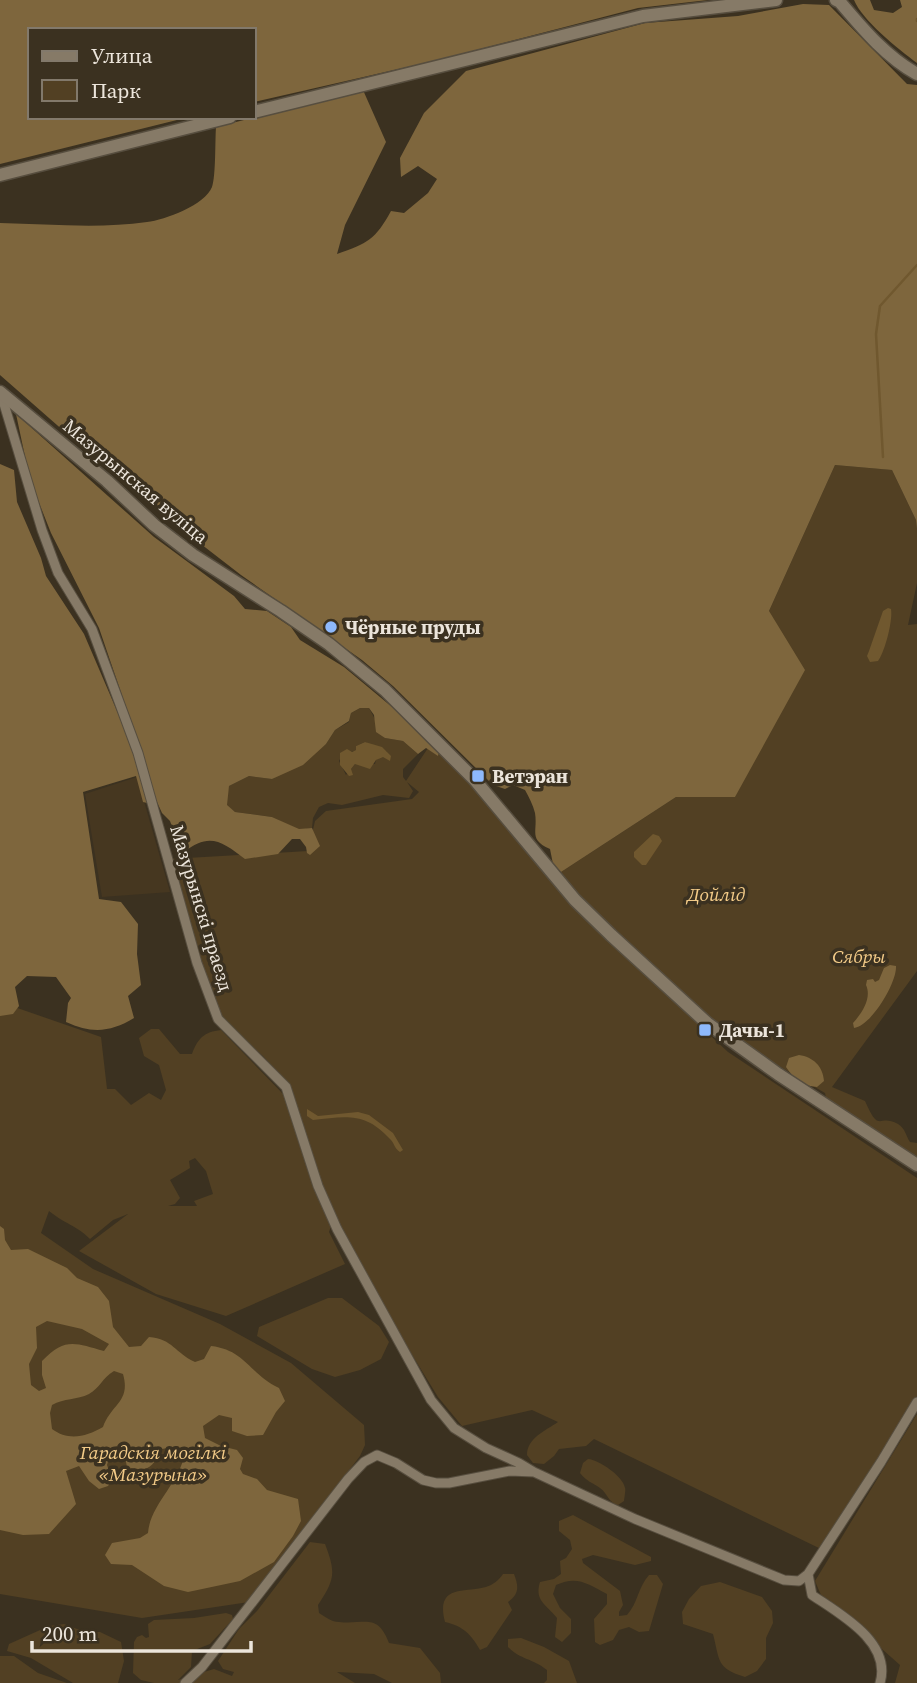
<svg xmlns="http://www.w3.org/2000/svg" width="917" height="1683" font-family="'Source Serif 4',serif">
  <rect width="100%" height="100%" fill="#3b3120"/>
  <path fill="#463720" d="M137,777L170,892L102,897L85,794Z"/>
  <path fill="#524023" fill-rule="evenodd" d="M835,465L892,470L916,520L917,529V583L908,625L917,624V971L832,1087L865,1101C880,1135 878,1113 898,1124C905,1128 906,1136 910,1142L917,1143V1157L837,1105L826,1098L825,1093L740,1043L698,1009L615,932L580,897L561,872L676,797H735L769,611Z
    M360,708H369L385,738L403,741L418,754L403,769V777L406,781L432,742L485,798L584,918L728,1052L917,1178V1396L821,1549L594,1439L586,1446L559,1449L554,1456L544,1464L533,1463L527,1455C527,1438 545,1431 558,1422L532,1410L462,1426L438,1397L376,1296L339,1227L280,1075L263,1056L219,1018L198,962L170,859L308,851L315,821L326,811L412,799L419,792L407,782L413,791L409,798L383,795L342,805L328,803L319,807L313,818L312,828L299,830L272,817L235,812L227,806L226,797L229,786L249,776L272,779L326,744L335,730L349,722L351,713ZM365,742L387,752L376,760L375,764H355L346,775L339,761L342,755L357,750L356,746Z
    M0,1002L101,1037L107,1089H115L131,1105L149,1093L161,1100L166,1090L159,1065L144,1056L139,1038L151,1029H159L180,1054H192C198,1038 204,1032 221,1030L285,1096L315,1191L331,1226L329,1232L345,1264L226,1316L156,1294L79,1251L128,1214L113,1220L90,1239C76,1225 65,1224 49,1211L41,1233L93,1269L220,1324L291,1363L364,1425L365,1445L360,1456L249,1602L142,1618L0,1594ZM195,1158L206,1171L213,1194L194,1201L197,1206H168L175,1204L180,1198L170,1180L190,1168L189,1161Z
    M328,1298H342L379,1326L389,1342L381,1359L360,1370L335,1377L312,1369L257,1336L259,1327Z
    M917,1414V1683H895L900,1665L821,1595L815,1581Z
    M588,1459C599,1460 623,1476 625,1488C626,1489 624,1500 624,1501L618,1505C608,1502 608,1494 600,1488C592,1482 587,1482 580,1473L583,1463Z
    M573,1515L651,1557V1561L635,1565L593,1555L582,1559L583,1563L620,1591L623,1605L619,1612V1616L627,1615C638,1603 638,1587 649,1575H657L663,1584L649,1631L639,1632L629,1627L619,1630L613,1640L600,1645L595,1642L594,1619L607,1604V1594C588,1584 577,1575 556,1585L553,1594L560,1608L571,1619V1633L562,1642L555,1637L557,1618C547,1605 534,1601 540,1582L554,1579L561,1574L560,1561L566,1558L572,1549L570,1540L559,1531V1521Z
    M310,1542L325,1544C336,1573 335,1579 318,1605L319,1613C325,1617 332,1622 339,1622C365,1625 377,1612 389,1643L420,1648L440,1673L441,1683H392L374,1674L337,1672L355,1683H154L141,1680L133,1673L134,1642L137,1637L142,1635L146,1638L149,1637L148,1624L154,1620L194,1618L226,1613L232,1615L233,1619L210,1644L192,1651L191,1667L178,1680L214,1669L232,1676L234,1672L223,1669L218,1661L239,1629L257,1611Z
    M503,1574H514C519,1587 519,1594 508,1602L512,1610L487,1647L480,1650C471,1634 463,1626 445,1622C435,1584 465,1593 486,1587C493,1585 499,1580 503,1574Z
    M720,1582L762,1597L772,1611L773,1623L766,1638V1659L757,1671L745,1677C716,1668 720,1661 713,1634L683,1624L682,1612L689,1599L701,1586Z
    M64,1624L85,1632H100L121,1642L124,1661L118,1683H73L31,1658L7,1651L9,1644L49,1626Z
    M521,1638L544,1647L569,1661L577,1683H544L547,1680V1670C532,1658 521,1660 508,1647V1639Z
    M0,1656H14L38,1673L67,1683H0Z"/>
  <path fill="#7e663d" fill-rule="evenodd" d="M0,0H708L638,8L438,60L254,102V30H30V117H189L0,164Z
    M854,0H870L874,10L893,13L902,7L900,0H917V63C898,49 862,20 854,0Z
    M803,4L829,5L907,84L917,85V529L916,520L892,470L835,465L769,611L805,670L735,797H676L561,872L553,864L550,849C528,839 538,832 535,813C533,805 529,797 525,790L513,785L505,789L493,785L393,686L362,660L241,575L131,490L0,375V223C48,224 99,229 147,222C165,220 205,205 212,187C216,176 215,140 216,127L363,90L386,142L345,225L337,254C368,243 375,240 391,211L404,213L428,193L437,179L418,166L401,177L400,158L424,113L466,71L645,23L738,16Z
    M16,414L154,537L234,596L245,609L267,611L291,627L300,640L344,667L434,742L439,751L438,756L426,748L418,754L403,741L385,738L376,732L374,715L369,708H360L351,713L349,721L335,730L326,744L303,765L272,779L249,776L229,786L227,805L235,812L272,817L299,829L312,828L320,846L310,855L307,853L306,847L300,839H292L278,854L245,859C222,841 209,832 184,852L175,850V835L170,821L162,813L152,791L141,751L99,628L51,533L30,480Z
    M0,464L14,470L17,502L41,558L46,576L84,634L135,753L151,804L143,802L136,776L83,792L99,899L121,902L138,924L137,954L141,985L128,996L134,1018C111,1032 92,1034 66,1022L68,1003L71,998L56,977L27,976L15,987L19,1006L13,1014L0,1016Z
    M890,965L896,966C897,983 871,1026 854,1028L853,1023C862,1013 872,998 866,985L867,980L873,979L875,982L879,980L884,968Z
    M799,1055C813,1057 823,1066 824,1081L817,1087C802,1086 794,1079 786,1067L789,1058Z
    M0,1226L4,1229L5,1240L11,1250L28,1249L67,1268L77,1278L98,1287L109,1301L113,1327L129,1347L141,1346L149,1337C173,1339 175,1353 195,1362L204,1359L211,1346C246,1350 250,1375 279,1388L285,1401L276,1412L263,1435L247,1436L232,1431V1418L219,1415L203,1426L205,1438L221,1446L237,1450L243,1458L240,1469L243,1474L257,1479L267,1490L298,1499L301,1521L293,1536L274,1562L240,1581L188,1592L164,1586L132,1565L111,1564L105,1555L112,1543L140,1538L148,1533C150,1505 179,1484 185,1453L178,1446L162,1449C151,1469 149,1472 127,1467L125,1457L109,1458L107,1465L112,1480L108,1486L99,1489L89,1481L79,1466L66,1471L76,1504L49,1534L23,1535L0,1530ZM47,1321L82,1329L109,1344L104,1351C75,1343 65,1337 42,1361V1375L46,1388L39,1391L31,1385L29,1364L37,1348L36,1327ZM114,1371L123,1374C131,1402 111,1404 103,1427C86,1437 68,1441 52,1429L50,1413L52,1405C64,1398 77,1400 89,1394C100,1388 102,1378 114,1371Z"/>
  <path fill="#70582f" d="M888,608L891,609C893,620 885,652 878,661L870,662L867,656L869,651L883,611Z
    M365,742L382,747L391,756L390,761L383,757L376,760L370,769L355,764L351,769L353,775L349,776L340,765V753L347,749L352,752L356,750V746Z
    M653,834L659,836L662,841L646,865H642L634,857V852Z
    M307,1109L318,1116L358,1112L369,1115L393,1133L403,1150L400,1152C394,1148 395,1144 390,1139C366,1112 346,1116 313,1120L307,1116Z"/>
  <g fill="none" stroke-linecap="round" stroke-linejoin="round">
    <path stroke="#70582f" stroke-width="2.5" d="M917,19V21
      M883,457L876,334L880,306L917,265"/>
    <g stroke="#574e3f" stroke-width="11">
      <path id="street" d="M1,394L42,530L58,573L92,629L138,753L197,963L218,1019L286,1087L318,1186L337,1229L431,1400L454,1428L486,1448L519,1463L534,1472
        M185,1683L202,1667L348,1479L364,1462L377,1455L396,1463L423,1480L436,1483H449L510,1471L534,1472L635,1519L784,1580L799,1581L808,1574
        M880,1683C892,1642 840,1614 812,1595L808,1574L881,1462L917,1402"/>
    </g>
    <g stroke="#574e3f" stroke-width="15">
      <path id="secondary" d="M836,0L840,2C863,29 885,56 917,74
        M254,112L643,16L776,0
        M0,175L230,117
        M0,392L107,481L154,525L193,555L281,611L329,644L385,690L474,779L575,900L611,935L707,1023L778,1074L917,1165"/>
    </g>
    <use href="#street" stroke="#867a67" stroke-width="9"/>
    <use href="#secondary" stroke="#867a67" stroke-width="12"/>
  </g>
  <g fill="#8eb9fc" stroke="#3b3120" stroke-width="2.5">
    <circle cx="331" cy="627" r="7"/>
    <rect x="471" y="769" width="14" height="14" rx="3.5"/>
    <rect x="698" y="1023" width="14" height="14" rx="3.5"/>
  </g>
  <g text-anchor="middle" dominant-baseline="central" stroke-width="7" stroke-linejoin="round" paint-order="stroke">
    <g font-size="19" fill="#ece5db" stroke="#3b3120">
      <text transform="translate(136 481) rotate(40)">Мазурынская вуліца</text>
      <text transform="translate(202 908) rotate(73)">Мазурынскі праезд</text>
    </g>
    <g font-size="19" font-weight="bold" fill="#ece5db" stroke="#3b3120" text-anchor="start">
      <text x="345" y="627">Чёрные пруды</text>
      <text x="492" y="776">Ветэран</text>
      <text x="719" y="1030">Дачы-1</text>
    </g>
    <g font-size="19" font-style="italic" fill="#f3cb88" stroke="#3b3120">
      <text x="716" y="894">Дойлід</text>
      <text x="859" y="956">Сябры</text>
      <text x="153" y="1452">Гарадскія могілкі<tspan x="153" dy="22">«Мазурына»</tspan></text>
    </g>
  </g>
  <rect x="28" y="28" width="228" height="91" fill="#3b3120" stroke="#82796b" stroke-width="2"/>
  <rect x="42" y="51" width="35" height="10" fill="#867a67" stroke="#82796b" stroke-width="2"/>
  <text x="91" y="63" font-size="21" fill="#ece5db">Улица</text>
  <rect x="42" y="80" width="35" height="21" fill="#524023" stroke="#82796b" stroke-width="2"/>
  <text x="91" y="98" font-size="21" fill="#ece5db">Парк</text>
  <path d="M32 1641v10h219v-10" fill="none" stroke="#ece5db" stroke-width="3.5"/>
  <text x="42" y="1641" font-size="21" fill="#ece5db" stroke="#3b3120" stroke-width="5" paint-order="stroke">200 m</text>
</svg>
